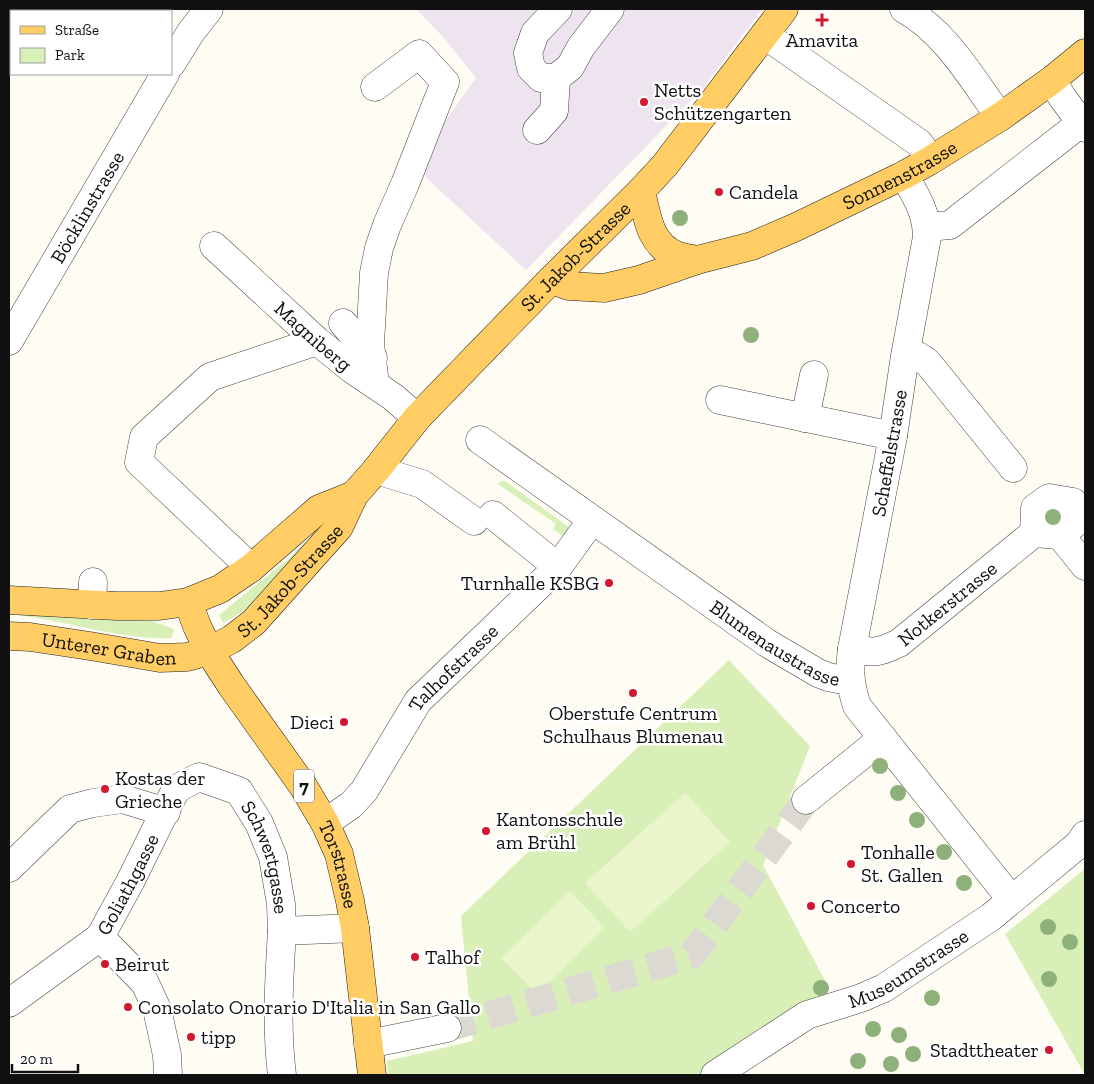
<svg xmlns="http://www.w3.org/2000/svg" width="1094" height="1084" font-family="'Zilla Slab',serif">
  <rect width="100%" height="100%" fill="#fffcf4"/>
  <path fill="#ede4ef" d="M416,9H762L703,88L526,270L405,158L444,123L476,78L444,38Z"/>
  <path fill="#d9efb8" d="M501,481H505L573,530L566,538L553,529L556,524L498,484Z
    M310,538L312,541C285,570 260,605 223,623L219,615L287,560Z
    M17,613L137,620L152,621L174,629L172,638C119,640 69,621 17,615Z
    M729,660L810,746L763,865L829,988L699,1075H388L387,1061L473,1041L461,916Z
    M1085,869V1075L1005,934Z"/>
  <path fill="#eaf5cb" d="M685,793L730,842L630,932L585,883Z
    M570,891L605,928L537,994L501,958Z"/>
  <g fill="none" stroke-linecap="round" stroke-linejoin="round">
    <path stroke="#dbd9d2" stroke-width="28" stroke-dasharray="28 14" stroke-linecap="butt" d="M447,1028L692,955L806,800"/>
    <g stroke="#434343" stroke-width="29">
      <g id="minor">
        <path d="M558,9L535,33L528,53L531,68L541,78H556L570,67L581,47L610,9"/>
        <path d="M904,9C946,32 972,79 1000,117"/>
        <path d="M765,35L919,143L931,160"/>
        <path d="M171,64L191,32L209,9"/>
        <path d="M1052,80L1062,97L1085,128"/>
        <path d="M375,87L419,54L445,82L405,184L387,225L379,248L374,273L370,344L375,384"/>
        <path d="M537,130L554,111L556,78"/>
        <path d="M904,175C916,196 927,213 927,237L905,356L893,436L852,649C849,671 850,685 857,706L1011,899"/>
        <path d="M927,227L950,225L1081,123"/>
        <path id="s1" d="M214,246L317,341L353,370L393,397L417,418"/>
        <path d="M343,323L373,358"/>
        <path id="s2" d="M9,341L165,74"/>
        <path d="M906,352C915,354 921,357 928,363L1013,468"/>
        <path d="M720,400L893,436"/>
        <path d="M805,418L814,375"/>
        <path id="s3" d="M480,440L767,643L818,673L828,677L838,679H850"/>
        <path d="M376,470L422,484L474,521"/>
        <path d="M493,515L558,567"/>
        <path d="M1060,535L1085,566"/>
        <path d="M251,568L139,462L144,437L210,377L317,341"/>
        <path d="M92,605L93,582"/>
        <path id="s4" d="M852,649C874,653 879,653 899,643L1034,533L1060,535L1073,525V502L1049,498L1035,508L1034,533"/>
        <path d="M806,800L883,738"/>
        <path id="s5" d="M325,823L351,805L364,791L418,701L558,567L592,520"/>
        <path d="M9,868L70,809L93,803L123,799L166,812"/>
        <path d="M100,937L145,983L157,1009L167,1055L168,1075"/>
        <path id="s6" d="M9,1003L100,937L130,882L176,789L199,777L239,791L259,823L273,857L281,904L282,931L355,928"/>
        <path d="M368,1044L447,1028"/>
        <path d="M282,1075C276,1028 279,979 282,931"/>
        <path id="s7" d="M715,1075L807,1015L861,998L884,988L991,917L1079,844L1085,835"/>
      </g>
    </g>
    <g stroke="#212121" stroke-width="29">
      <g id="major">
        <path d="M641,191C647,217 650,246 678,256C684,258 691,258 697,260"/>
        <path id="s8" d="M551,280L569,286L604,288L639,280L697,260L752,246L796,227L904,175L931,160L1000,117L1052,80L1085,53"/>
        <path d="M9,600L117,606H159L188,602L220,589L251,568L319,509L354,495"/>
        <path id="s9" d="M188,602L197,626L209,651L231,685L303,786L325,823L339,854L350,901L355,928L372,1075"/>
        <path id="s10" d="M9,636L30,637L90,646L160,658L187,657L209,651L232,639L254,622L339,527L354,495L376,470L417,418L551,280L641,191L665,165L784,9"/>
      </g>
    </g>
    <use href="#minor" stroke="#fff" stroke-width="28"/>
    <use href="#major" stroke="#ffcd64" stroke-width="28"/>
  </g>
  <g fill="#8eb07b">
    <circle cx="680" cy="218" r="8"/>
    <circle cx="751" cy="335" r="8"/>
    <circle cx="1053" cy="517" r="8"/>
    <circle cx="880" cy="766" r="8"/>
    <circle cx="898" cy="793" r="8"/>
    <circle cx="917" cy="820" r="8"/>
    <circle cx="944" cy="852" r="8"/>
    <circle cx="964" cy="883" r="8"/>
    <circle cx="1048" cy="927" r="8"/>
    <circle cx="1070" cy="942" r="8"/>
    <circle cx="1049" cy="979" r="8"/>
    <circle cx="821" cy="988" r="8"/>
    <circle cx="932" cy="998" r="8"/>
    <circle cx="873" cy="1029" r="8"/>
    <circle cx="899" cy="1035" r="8"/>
    <circle cx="913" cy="1054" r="8"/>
    <circle cx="858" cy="1061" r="8"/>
    <circle cx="891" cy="1064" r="8"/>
  </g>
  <g fill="#d2172e" stroke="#fff" stroke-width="2">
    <path d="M819.5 12.5h5v5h5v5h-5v5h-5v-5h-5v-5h5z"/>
    <circle cx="644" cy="102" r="5"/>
    <circle cx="719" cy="192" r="5"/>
    <circle cx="609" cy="583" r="5"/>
    <circle cx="633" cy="693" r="5"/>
    <circle cx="344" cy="722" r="5"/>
    <circle cx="105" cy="789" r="5"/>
    <circle cx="486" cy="831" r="5"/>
    <circle cx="851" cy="864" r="5"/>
    <circle cx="811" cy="906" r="5"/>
    <circle cx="415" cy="957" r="5"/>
    <circle cx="105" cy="964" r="5"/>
    <circle cx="128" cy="1007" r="5"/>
    <circle cx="191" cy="1037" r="5"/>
    <circle cx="1049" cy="1050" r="5"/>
  </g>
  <g text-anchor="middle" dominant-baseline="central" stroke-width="5" stroke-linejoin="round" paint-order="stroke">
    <rect fill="#fff" stroke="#585858" stroke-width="1" x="294" y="769.5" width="20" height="33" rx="4"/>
    <g font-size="19" font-weight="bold" fill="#101010">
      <text x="304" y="786">7</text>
    </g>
    <g font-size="20" fill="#101010" stroke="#fff" text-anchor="start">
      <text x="822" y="40" text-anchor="middle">Amavita</text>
      <text x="654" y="90">Netts<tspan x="654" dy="23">Schützengarten</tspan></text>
      <text x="729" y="192">Candela</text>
      <text x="599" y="583" text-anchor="end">Turnhalle KSBG</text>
      <text x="633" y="713" text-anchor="middle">Oberstufe Centrum<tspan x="633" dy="23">Schulhaus Blumenau</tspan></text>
      <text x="334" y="722" text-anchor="end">Dieci</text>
      <text x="115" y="778">Kostas der<tspan x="115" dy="23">Grieche</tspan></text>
      <text x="496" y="819">Kantonsschule<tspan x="496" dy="23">am Brühl</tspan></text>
      <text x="861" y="852">Tonhalle<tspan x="861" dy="23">St. Gallen</tspan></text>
      <text x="821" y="906">Concerto</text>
      <text x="425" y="957">Talhof</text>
      <text x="115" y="964">Beirut</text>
      <text x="138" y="1007">Consolato Onorario D'Italia in San Gallo</text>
      <text x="201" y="1037">tipp</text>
      <text x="1039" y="1050" text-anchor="end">Stadttheater</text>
    </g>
    <g font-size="20" fill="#101010" stroke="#fff">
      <text stroke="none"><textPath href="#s8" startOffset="372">Sonnenstrasse</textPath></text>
      <text stroke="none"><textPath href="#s2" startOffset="155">Böcklinstrasse</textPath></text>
      <text stroke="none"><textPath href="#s10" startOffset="745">St. Jakob-Strasse</textPath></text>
      <text stroke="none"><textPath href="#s1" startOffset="134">Magniberg</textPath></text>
      <text transform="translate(889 453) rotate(-80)">Scheffelstrasse</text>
      <text stroke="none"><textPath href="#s10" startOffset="311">St. Jakob-Strasse</textPath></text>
      <text stroke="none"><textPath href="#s4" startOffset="111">Notkerstrasse</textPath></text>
      <text stroke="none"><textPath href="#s3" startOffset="359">Blumenaustrasse</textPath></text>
      <text stroke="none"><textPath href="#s10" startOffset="101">Unterer Graben</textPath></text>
      <text stroke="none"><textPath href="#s5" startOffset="204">Talhofstrasse</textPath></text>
      <text stroke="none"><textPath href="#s6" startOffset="420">Schwertgasse</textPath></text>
      <text stroke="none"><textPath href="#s9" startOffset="305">Torstrasse</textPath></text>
      <text stroke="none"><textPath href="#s6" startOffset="172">Goliathgasse</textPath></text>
      <text stroke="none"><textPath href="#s7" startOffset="222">Museumstrasse</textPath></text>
    </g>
  </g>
  <rect width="1094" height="1084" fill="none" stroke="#101010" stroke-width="20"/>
  <rect x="10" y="10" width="162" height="65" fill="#ffffff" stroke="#9f9f9f"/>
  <rect x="20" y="26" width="25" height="8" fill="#ffcd64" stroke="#9f9f9f"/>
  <text x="55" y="35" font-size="15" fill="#101010">Straße</text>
  <rect x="20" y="48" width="25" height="15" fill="#d9efb8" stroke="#9f9f9f"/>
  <text x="55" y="60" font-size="15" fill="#101010">Park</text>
  <path d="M12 1064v8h66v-8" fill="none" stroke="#101010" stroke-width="2.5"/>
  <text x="20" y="1064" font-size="15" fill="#101010" stroke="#ffffff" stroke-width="4" paint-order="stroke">20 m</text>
</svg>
